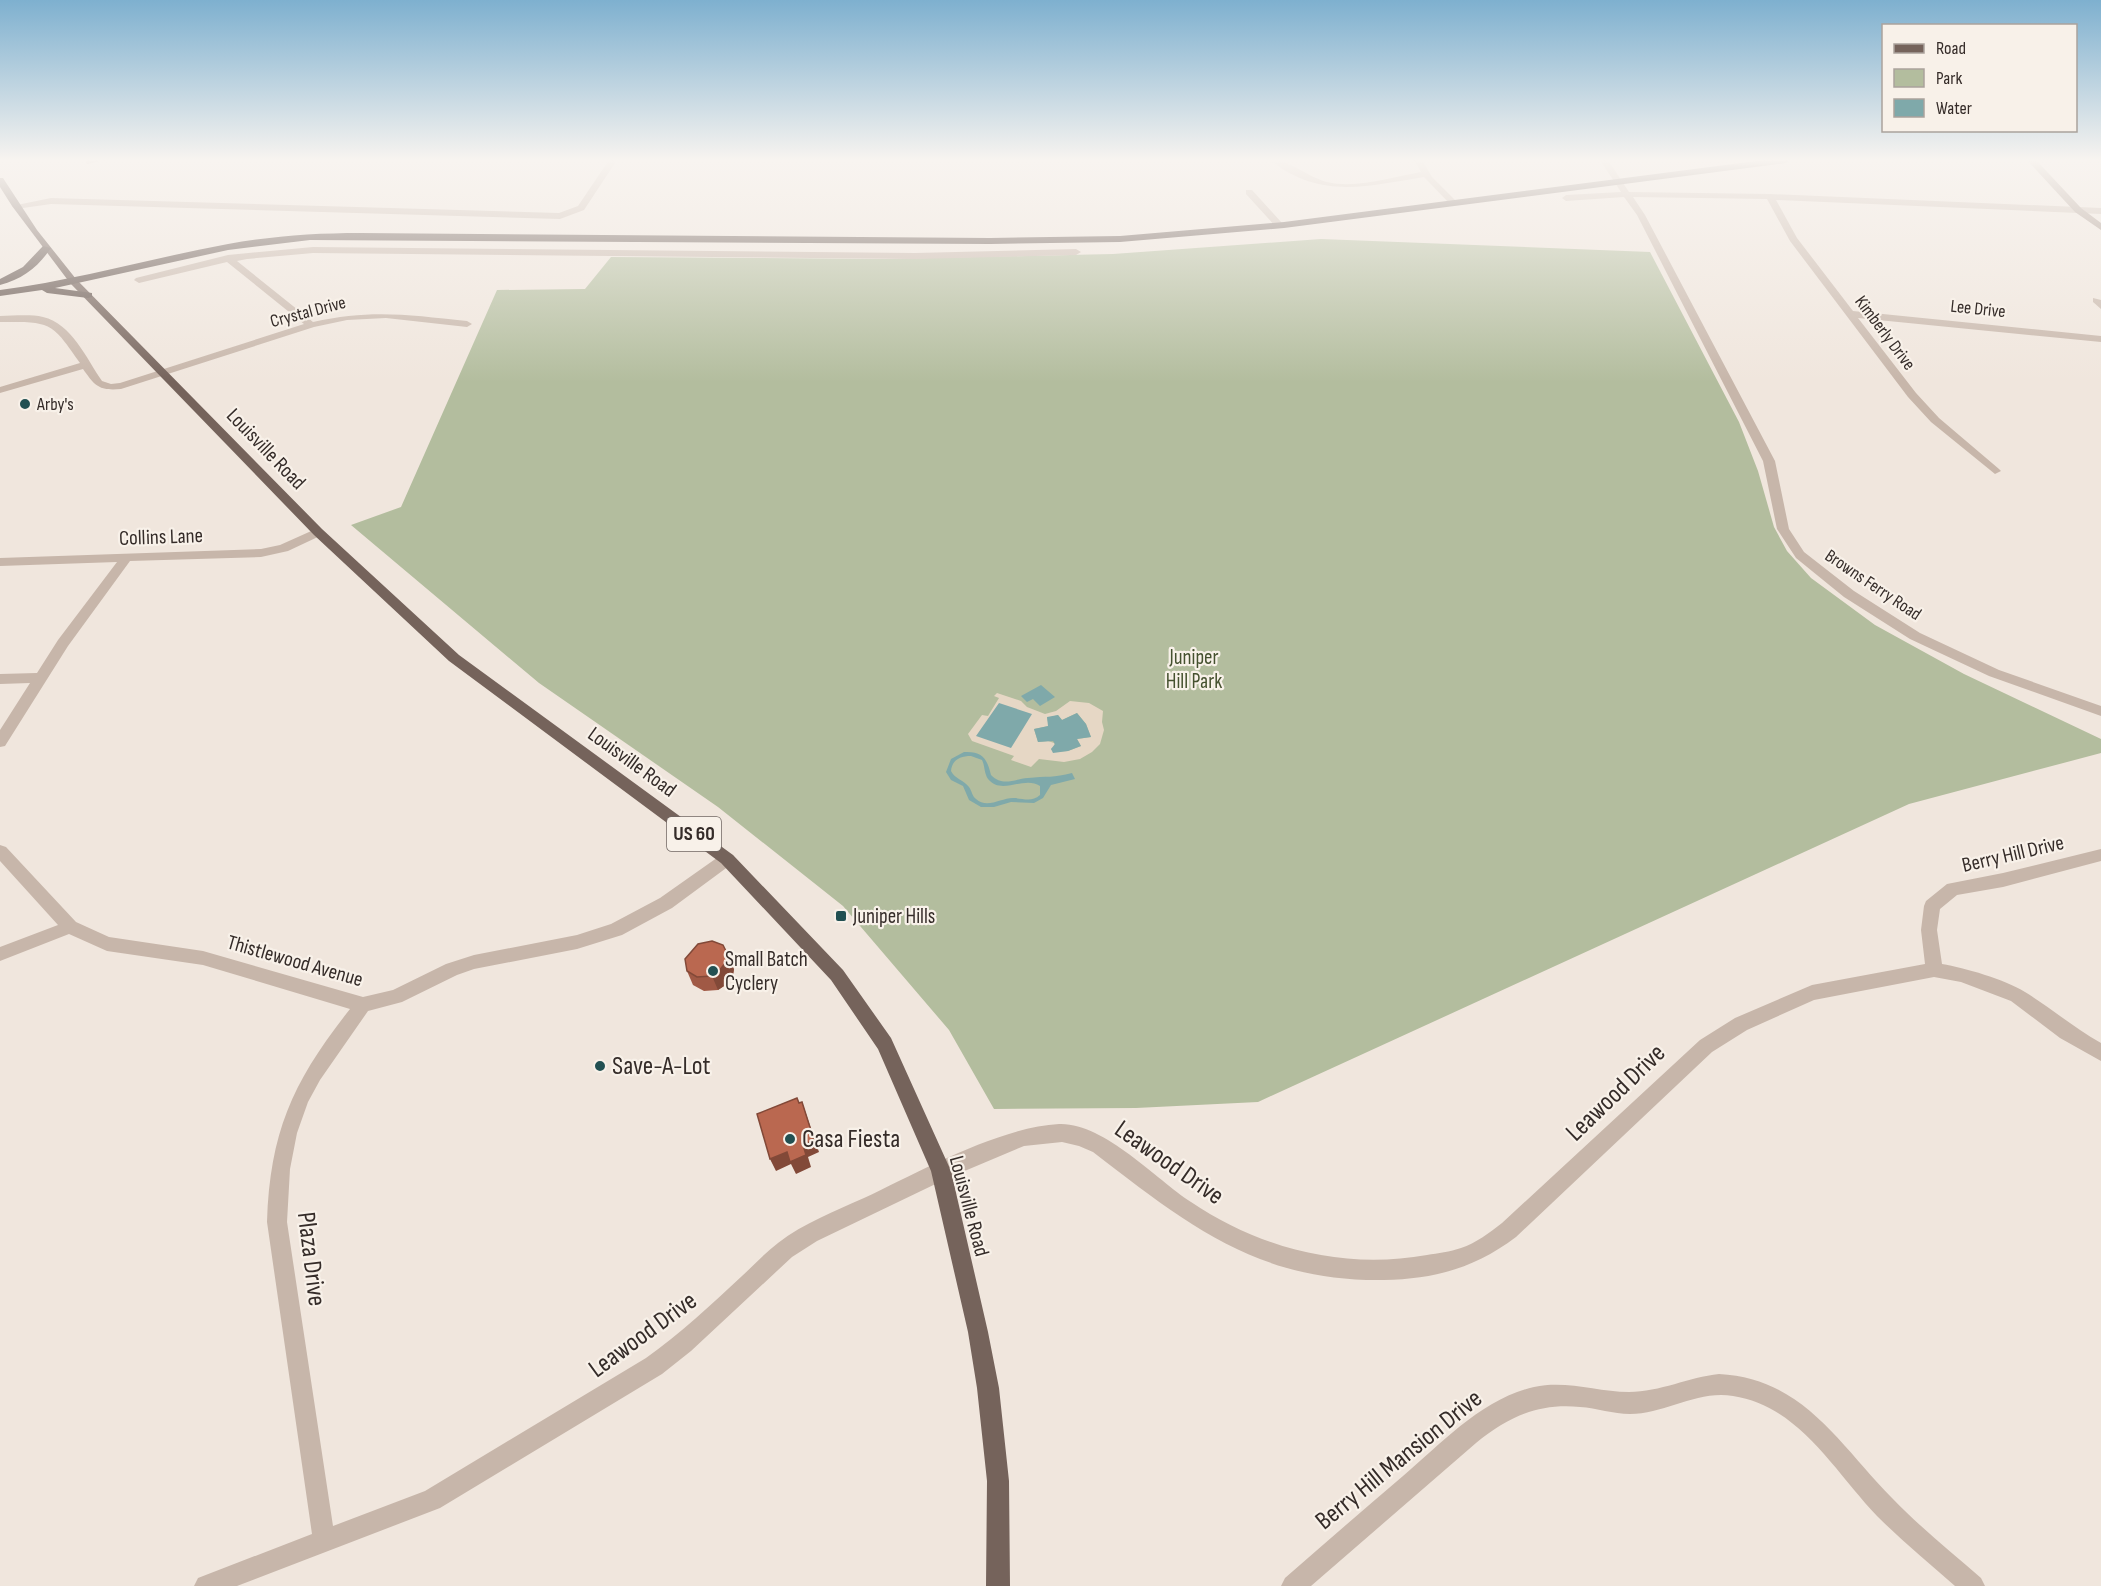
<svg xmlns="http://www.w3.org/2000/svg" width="2101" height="1586" font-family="'Sofia Sans Condensed',sans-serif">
  <rect width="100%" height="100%" fill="#f0e6dd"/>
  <path fill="#b3bd9e" d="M1321,239L1650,252L1739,422L1758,471L1774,527L1787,551L1811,578L1875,625L1964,674L2101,739V753L1909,804L1258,1102L1136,1108L994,1109L949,1030L843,906L718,807L539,683L351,525L401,507L497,290L585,289L611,257L886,259L1113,254Z"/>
  <path fill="#e6d7c5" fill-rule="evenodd" d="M997,693L1021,701L1027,707L1045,714L1056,711L1070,701L1089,703L1103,711L1102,722L1104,730L1100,744L1092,752L1080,759L1064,762L1039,759L1031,767L1011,760L1014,756L972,741L968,734L982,715L988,716L999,698L994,696ZM1077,713L1086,724L1091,737L1077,739L1081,746L1068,751L1054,752L1051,749L1055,746L1054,743L1048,741L1038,742L1034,729L1049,726L1047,718L1058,715L1062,720Z"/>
  <path fill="#7fa9aa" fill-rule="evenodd" d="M1041,685L1055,697L1040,706L1033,699L1027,702L1021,696Z
    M999,703L1032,714L1011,748L976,736Z
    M1077,713L1086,724L1091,737L1077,739L1081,746L1068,751L1053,753L1051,749L1055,744L1053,741L1038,742L1034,729L1048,726L1047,717L1058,715L1062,720Z
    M964,752C983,751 987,759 991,775C1003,787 1014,779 1028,778C1046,776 1054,778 1072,773L1075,779L1051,785L1043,798L1034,803L1011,802L994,807H981L969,800L963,786L951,780L946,772L951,759ZM971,756L982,760C985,766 984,773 988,779C1002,796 1024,775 1040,786V795C1031,803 1023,798 1013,798C1001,798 987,809 976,799C972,796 972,791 969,787C964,780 955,779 951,771C952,760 960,756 971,756Z"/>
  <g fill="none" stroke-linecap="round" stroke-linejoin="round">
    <path fill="#c7b6aa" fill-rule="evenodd" d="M609,160H617L584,210L560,219L51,204L16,209L12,206L51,198L559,213L578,206Z
      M1270,160C1291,160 1307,177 1327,182C1357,189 1392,177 1421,172L1414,160H1422L1432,177L1458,203L1451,205L1424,177C1367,186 1320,200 1270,160Z
      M1600,160H1608L1629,192L1770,194L2101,208V214L1776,200L1797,238L1853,311L2101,336V342L1858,318L1916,393L1939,418L1999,469L2001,471L1995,474L1931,422L1908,397L1790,241L1767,199L1633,197L1645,215L1775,461L1789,529L1804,552L1854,591L1920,633L1999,670L2101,706V716L1989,676L1910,639L1844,597L1796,558L1777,529L1763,461L1637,215L1624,197L1566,201L1562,198L1566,195L1621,192Z
      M1246,190H1252L1282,223V227H1276L1246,194Z
      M313,247L915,253L1076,249L1081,252L1076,255L915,259L313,253L247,259L237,261L313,322C371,309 409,315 467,321L472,324L467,327L386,318L347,320L314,327L121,389C99,391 95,386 83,369L0,393V387L80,363C51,321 51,322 0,322V316C13,316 30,314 43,317C72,324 86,358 102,381L111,384L120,383L304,324L227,262L139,283L134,280L136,278L228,255Z
      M2093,298L2101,300V309L2093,302Z
      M318,528L324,532L322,535L288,551L261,557L130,561L68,646L5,746L0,747V730L30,683L0,684V674L37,673L58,640L117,562L0,566V558L261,549L280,545Z
      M0,845L6,847L76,922L109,937L203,951L363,997L393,990L446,964L474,955L577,935L611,924L660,898L721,855L727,853L733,855L735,859L733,863L672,908L622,935L577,949L474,969L457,975L402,1002L368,1011L320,1080L308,1102L297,1133L290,1169L287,1222L333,1526L425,1491L646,1358C681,1333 711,1305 742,1276C754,1265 765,1253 778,1243C804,1223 835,1211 864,1198C919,1172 999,1127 1059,1124C1103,1122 1156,1179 1191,1202C1261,1249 1344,1270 1427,1255C1438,1253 1450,1252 1461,1248C1476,1243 1489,1233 1502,1223L1700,1040L1735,1018L1812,985L1925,964L1921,930L1924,906L1926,901L1947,884L2003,873L2101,849V861L2003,887L1957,895L1940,909L1937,930L1942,964C1965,968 2004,979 2025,992C2051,1008 2074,1028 2101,1043V1061L2060,1038L2011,1001L1961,982L1934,977L1814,1000L1747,1030L1712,1052L1516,1237C1475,1268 1435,1279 1384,1280C1258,1282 1188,1225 1093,1152L1079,1146L1062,1142L1024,1146L948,1178L817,1241L792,1257L691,1351L662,1374L440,1508L237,1586H194L198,1578L312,1534L267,1222C270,1130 294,1080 350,1009L203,965L107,951L69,934L0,961V947L58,925L0,861Z
      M1719,1374C1803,1378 1839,1444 1892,1498C1920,1527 1951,1552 1981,1578L1985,1586H1955C1929,1563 1902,1541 1877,1516C1834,1471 1799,1406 1733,1396C1697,1390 1665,1414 1630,1414C1613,1414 1597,1408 1580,1407C1538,1403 1508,1417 1476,1443L1311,1586H1281L1285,1578C1324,1544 1363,1510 1403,1476C1442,1443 1482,1399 1534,1387C1567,1380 1597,1392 1629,1392C1660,1392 1689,1377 1719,1374Z"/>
    <path fill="#9a867b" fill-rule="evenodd" d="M2027,160H2036L2081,208L2101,223V230L2075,212Z"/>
    <path fill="#75635b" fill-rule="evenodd" d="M0,178H3L37,230L76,279L322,529L459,655L733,855L843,970L891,1038L951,1171L988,1332L999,1388L1009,1481L1010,1586H986L987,1481L977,1388L968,1332L931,1171L878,1049L831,980L721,863L449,661L314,535L70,283L12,206L0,187Z"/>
    <path fill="#65554e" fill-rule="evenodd" d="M1764,160H1790L1786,163L1284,228L1120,242L990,244L310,240L228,250L55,288L92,293V297L88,298L47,293L42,290L0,296V290C77,280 152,258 228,244C272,236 316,233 360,233L990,238L1120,236L1284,222Z
      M43,246L51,248C38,267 23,279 0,285V279L23,267Z"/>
  </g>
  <path fill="#a05945" d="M734,969L733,975L724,986L718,990L704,991L693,985L687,971Z"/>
  <path fill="#824938" d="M85,160H105L87,164Z
    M728,955L734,969L733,975L724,986L718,990L712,976Z
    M802,1102L819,1152L808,1157L811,1167L796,1174L791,1164L776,1171L770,1159L803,1145Z"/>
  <path fill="#ba6850" stroke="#824938" stroke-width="1.5" d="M712,941L723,945L728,955L727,961L718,972L712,976L697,977L687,971L685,959L698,944Z
    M797,1098L799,1103L802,1102L814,1140L803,1145L806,1155L790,1162L787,1152L770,1159L757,1114Z"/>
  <linearGradient id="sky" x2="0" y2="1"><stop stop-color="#7eb0cf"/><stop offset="0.42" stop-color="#f8f4f0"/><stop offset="1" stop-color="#f8f4f0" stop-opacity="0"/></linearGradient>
  <rect width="2101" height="382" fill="url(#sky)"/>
  <g fill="#225052" stroke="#f8f1e9" stroke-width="2">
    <circle cx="25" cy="404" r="6"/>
    <rect x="835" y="910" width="12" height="12" rx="3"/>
    <circle cx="713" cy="971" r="6"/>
    <circle cx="600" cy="1066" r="6"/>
    <circle cx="790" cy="1139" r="6"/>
  </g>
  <g text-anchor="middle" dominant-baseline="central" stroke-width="4.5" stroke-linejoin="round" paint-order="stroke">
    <g font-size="18" fill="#352c29" stroke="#f8f1e9">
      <text transform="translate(1978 309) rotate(6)">Lee Drive</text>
      <text transform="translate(308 312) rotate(-15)">Crystal Drive</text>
      <text transform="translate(1885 333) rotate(53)">Kimberly Drive</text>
      <text transform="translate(1873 585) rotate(34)">Browns Ferry Road</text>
    </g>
    <g font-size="18" fill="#352c29" stroke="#f8f1e9" text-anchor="start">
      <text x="37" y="404">Arby's</text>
    </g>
    <rect fill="#f8f1e9" stroke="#706763" stroke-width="1.5" x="667" y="817" width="54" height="34" rx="4.5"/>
    <g font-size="20" font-weight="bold" fill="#352c29">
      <text x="694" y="834">US 60</text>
    </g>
    <g font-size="21" fill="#352c29" stroke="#f8f1e9">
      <text transform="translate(266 449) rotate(46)">Louisville Road</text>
      <text transform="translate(161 537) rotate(-2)">Collins Lane</text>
      <text transform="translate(632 762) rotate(36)">Louisville Road</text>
      <text transform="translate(2013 854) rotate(-13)">Berry Hill Drive</text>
      <text transform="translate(295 961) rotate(16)">Thistlewood Avenue</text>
      <text transform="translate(969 1206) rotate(75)">Louisville Road</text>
    </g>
    <g font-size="21" fill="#45512f" stroke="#f8f1e9">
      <text x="1194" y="657">Juniper<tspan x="1194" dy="24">Hill Park</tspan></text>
    </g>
    <g font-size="21" fill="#352c29" stroke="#f8f1e9" text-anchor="start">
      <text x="853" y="916">Juniper Hills</text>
      <text x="725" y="959">Small Batch<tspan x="725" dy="24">Cyclery</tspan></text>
    </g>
    <g font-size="26" fill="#352c29" stroke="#f8f1e9" text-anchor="start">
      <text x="612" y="1066">Save-A-Lot</text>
      <text x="802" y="1139">Casa Fiesta</text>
    </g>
    <g font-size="26" fill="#352c29" stroke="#f8f1e9">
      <text transform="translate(1616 1093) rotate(-44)">Leawood Drive</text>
      <text transform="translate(1169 1163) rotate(35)">Leawood Drive</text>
      <text transform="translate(311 1259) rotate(83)">Plaza Drive</text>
      <text transform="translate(643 1335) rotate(-36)">Leawood Drive</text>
      <text transform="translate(1399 1460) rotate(-39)">Berry Hill Mansion Drive</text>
    </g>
  </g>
  <rect x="1882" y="24" width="195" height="108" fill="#f8f1e9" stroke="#aaa29c" stroke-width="1.5"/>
  <rect x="1894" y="44" width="30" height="9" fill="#75635b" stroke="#aaa29c" stroke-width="1.5"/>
  <text x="1936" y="54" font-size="18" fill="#352c29">Road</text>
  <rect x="1894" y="69" width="30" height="18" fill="#b3bd9e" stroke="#aaa29c" stroke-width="1.5"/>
  <text x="1936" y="84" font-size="18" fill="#352c29">Park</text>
  <rect x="1894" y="99" width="30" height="18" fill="#7fa9aa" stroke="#aaa29c" stroke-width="1.5"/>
  <text x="1936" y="114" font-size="18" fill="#352c29">Water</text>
</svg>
